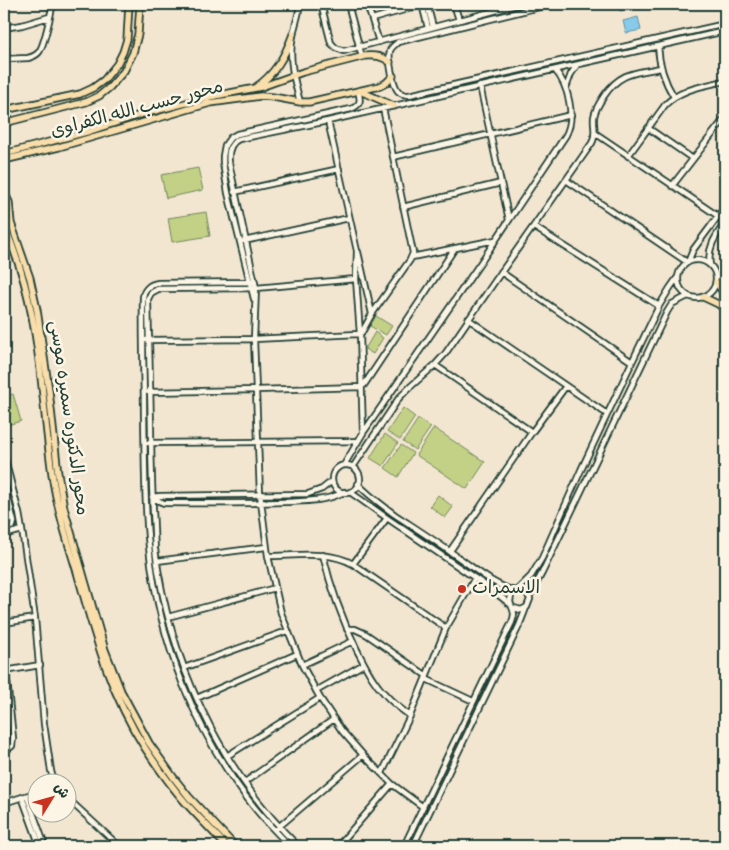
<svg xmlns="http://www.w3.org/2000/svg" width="729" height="850" font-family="'Indie Flower','Playpen Sans Arabic',sans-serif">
  <rect width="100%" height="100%" fill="#f3e6d1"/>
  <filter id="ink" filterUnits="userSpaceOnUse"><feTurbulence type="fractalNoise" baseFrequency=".02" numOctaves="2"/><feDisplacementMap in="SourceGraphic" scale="10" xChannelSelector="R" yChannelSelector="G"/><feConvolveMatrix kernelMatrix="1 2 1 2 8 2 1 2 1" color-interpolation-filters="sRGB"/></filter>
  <g filter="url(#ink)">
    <path fill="#c2d185" stroke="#70875c" d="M198,168L203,190L166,198L161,175Z
      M206,212L210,236L172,242L168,218Z
      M376,316L392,326L386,335L370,326Z
      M375,332L383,338L373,354L365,349Z
      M13,394L21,421L4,426V396Z
      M403,408L415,417L400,440L387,432Z
      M418,419L431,427L415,450L403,442Z
      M434,428L485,462L467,489L416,455Z
      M385,434L398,443L383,466L370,458Z
      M401,445L413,453L398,477L385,468Z
      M438,495L453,507L445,518L430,506Z"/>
    <path fill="#88cae9" stroke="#5e92a1" d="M618,4H651L620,11Z
      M638,17L641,30L626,33L623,21Z"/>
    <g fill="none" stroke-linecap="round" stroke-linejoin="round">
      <g stroke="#1f3d34" stroke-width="8">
        <path id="minor" d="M321,4L331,43L336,48L344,51L520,4
          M348,4L362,57
          M367,4L379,42
          M422,4L428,28
          M427,4L433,27
          M454,4L459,20
          M551,4L398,42C395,45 391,47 390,51C388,58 393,85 398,91C401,94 405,95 409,95L725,24
          M4,5L6,4
          M372,19L422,5
          M4,28L22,25L49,17
          M658,46C659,65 664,81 674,97
          M4,59L28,58C32,57 36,56 39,52C45,44 50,15 53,4
          M480,86L509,220
          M566,88L571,74L577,65
          M300,102C294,80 288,58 293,35C295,24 299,15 300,4
          M328,121L357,251L356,279L360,334L363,433
          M648,128L693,159
          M595,133L718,216
          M628,156L665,105C680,89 704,86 725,81
          M393,157L571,115
          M566,180L687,262
          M672,186L725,118
          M234,192L339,169
          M403,207L501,183
          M534,227L659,306
          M244,241L349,218
          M358,252L372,314
          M412,257L495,240
          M678 279a19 19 0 1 1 38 0a19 19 0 1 1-38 0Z
          M688,262L693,250L725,207
          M710,265C707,248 715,237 725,223
          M501,272L632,362
          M255,282L158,283C150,284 144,289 143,297C142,337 144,376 144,415C145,459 144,503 149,547C159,642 195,733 254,807C265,821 278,834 290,846
          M254,299L228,193L223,163V156L225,145L230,138L237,134L351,109C361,105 361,100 358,91
          M468,319L607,414
          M146,340L254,339L358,334L362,332L372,314L410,260L413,253L383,108
          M435,365L532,432
          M148,392L256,390L361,387L364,385L455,248
          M148,443L358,441
          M4,456L19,513L22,530L35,618L44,724L51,771L54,782
          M344,465L363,433L481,262L566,135C576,116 568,85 555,70
          M332 479a14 14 0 1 1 28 0a14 14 0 1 1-28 0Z
          M353,467L399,398L410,387L435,365L445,354L495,281L592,143C597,134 593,126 594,117C595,109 600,102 604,96C620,72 635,73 661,68
          M4,482L14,522L13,526L4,529
          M358,484C369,496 381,504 394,514C412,526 431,538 449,551C471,565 490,584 515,591
          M350,492L387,518L491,589L510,604
          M152,497L159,501L164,503C204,503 244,504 283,502C304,501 325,502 344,492
          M152,497L160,496L308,494L322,489L332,481
          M4,535L22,530
          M450,551L532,432L566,386
          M323,555C331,589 342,619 357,650C365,665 372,681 384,693C391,702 401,709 410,716
          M268,556C295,556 329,550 353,564L446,628
          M157,561L266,547
          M353,564L387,518
          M517,590L531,576L542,558L581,470L632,362L659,306L670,288L677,278
          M529,597L542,573L667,312L672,304L688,296
          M168,617L275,588
          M4,623L35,618
          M347,629H355L366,634L427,676
          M4,652L13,738L12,746L4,752
          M302,665L353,641
          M184,668L287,631
          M5,671L40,665
          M426,679L473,701
          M316,691L364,664
          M197,698L297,654
          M4,728L5,738L4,740
          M227,756L320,698
          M382,773L410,716L446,628L475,578
          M245,782L334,719
          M27,796L45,846
          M22,797L40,846
          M68,799L119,846
          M4,803L38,792
          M423,807L392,784L363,755L342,731L320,698L302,665L281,613L268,556L260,494L254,339L256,288L229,163C228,153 229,143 239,139L328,121L725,31
          M275,830L363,755
          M298,846C218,767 169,660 155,549C154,536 154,523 153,511C152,483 151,455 151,428C150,385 149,342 148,299L151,293L158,289L256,288L356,279
          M338,846L392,784
          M404,846L512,622C516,612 513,611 510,602L511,595C518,587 527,590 530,599L527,607L521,610L514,608
          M413,846L519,626L526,608"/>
      </g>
      <g stroke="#1f3d34" stroke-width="9">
        <path id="major" d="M256,87C275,74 285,56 293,34
          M360,91L394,106
          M4,110L80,94L93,88L104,80L117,64L123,52L127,39L129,4
          M4,123L86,102L99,96L110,87L124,71L133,53L138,34L140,4
          M4,154L90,131L143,114L209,97L261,87L303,72L365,56C375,55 382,56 390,62
          M4,160L59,147L210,103L261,96L273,97L300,102H309L358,91L380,86L386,83L393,76
          M4,192L9,202L11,223L30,278L37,310L49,391L58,474L64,508L105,650L121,691L149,743L174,778L189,797L235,846
          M4,227C11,239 14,252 19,265C41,332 42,404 52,474C57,508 67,540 77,572C94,633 110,694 145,748C157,766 170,785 185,802C198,817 213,831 226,846
          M716,282L725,295
          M703,297L718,304L725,309"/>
      </g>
      <use href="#minor" stroke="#fcf5e5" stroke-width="4.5"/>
      <use href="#major" stroke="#f9deab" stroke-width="5.5"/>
    </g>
  </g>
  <circle fill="#c8321e" stroke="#fcf5e5" stroke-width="2" cx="462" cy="589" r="5"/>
  <g text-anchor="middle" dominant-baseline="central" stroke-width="5" stroke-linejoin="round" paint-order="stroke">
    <g font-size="18" fill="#1f3d34" stroke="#fcf5e5">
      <text transform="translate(137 110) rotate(-15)">محور حسب الله الكفراوى</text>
      <text transform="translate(68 418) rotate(82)">محور الدكتوره سميره موسى</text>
    </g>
    <g font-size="18" fill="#1f3d34" stroke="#fcf5e5" text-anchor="start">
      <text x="472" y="589">الاسمرات</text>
    </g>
  </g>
  <rect width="729" height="850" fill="none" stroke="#fcf5e5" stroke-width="20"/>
  <rect x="10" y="10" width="709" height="830" fill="none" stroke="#1f3d34" stroke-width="2" filter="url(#ink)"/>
  <g transform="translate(52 798) rotate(53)"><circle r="24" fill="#fcf5e5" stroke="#a4ab9e"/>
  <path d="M0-4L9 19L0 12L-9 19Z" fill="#c8321e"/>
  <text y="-8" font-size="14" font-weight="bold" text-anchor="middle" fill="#1f3d34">ش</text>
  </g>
</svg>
